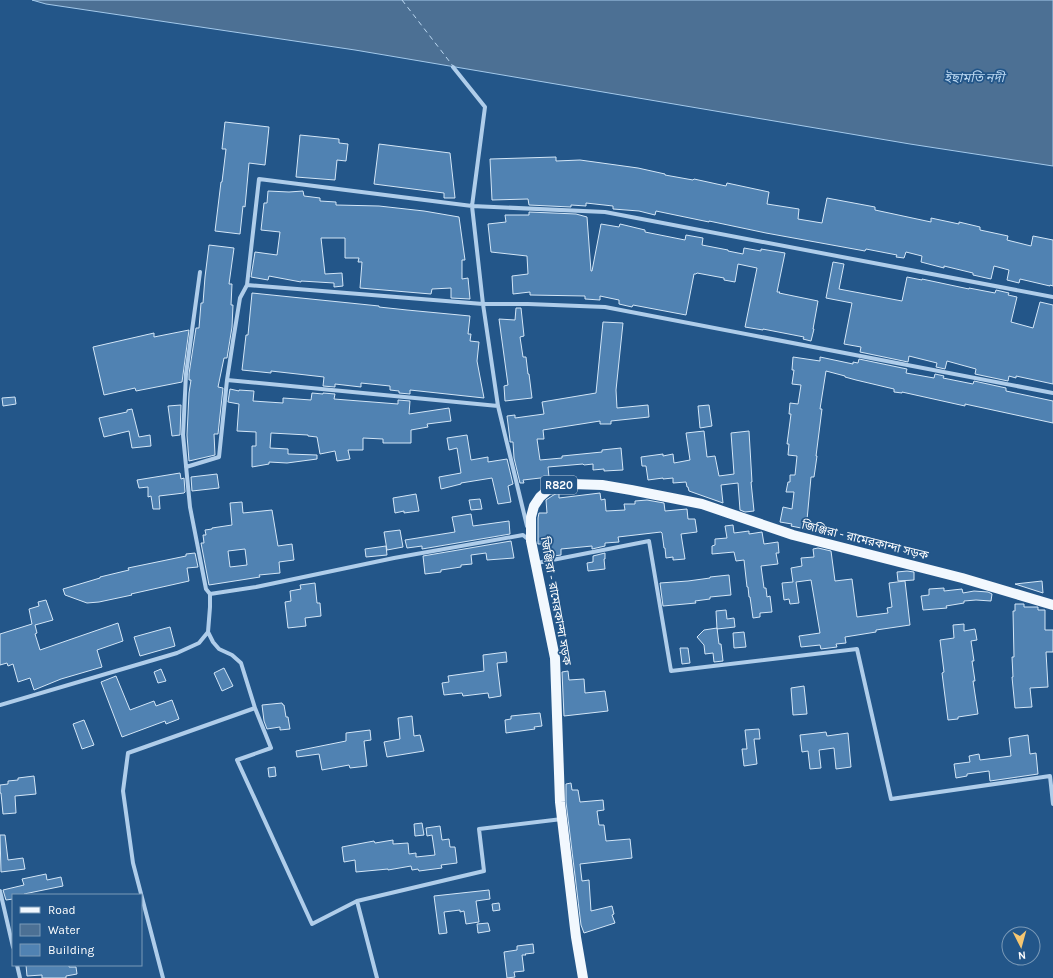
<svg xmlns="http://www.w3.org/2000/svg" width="1053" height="978" font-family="Karla,'Noto Sans Bengali',sans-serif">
  <rect width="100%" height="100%" fill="#235689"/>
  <path fill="#4c7094" stroke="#a3c9eb" d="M32,0H1053V166L910,144L355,50L46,4Z"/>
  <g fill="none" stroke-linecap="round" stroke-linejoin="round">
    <path stroke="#bad7f1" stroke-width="1" stroke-dasharray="5 4" stroke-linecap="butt" d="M402,0L453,66"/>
  </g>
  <path fill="#5082b2" stroke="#d3e6f7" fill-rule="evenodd" d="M225,122L269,127L265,165L249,163L245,207L243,206L240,234L215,231L221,182H222L226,149H222Z
    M300,135L339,139V143L348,144L346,161L337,160L335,180L296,177Z
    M379,144L450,153L455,198H444V193L374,184Z
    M556,157V161L580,160L638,168L665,174V175L693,180L694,179L726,186L727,183L769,192L767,204L799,209L798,219L822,223L827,198L875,207V210L931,222V218L959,224V222L980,227V230L1008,236L1007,240L1031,246L1033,236L1053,240V286L1050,285V286L1020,279L1019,283L1007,280L1009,270L994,266L991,279L973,275V273L944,266V268L921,262L922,256L906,252L904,258L896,257L897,255L866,249L865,251L766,233L709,221V222L656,211L655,215L639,211L613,209V206L586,203V206L571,205V207L529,205L528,199L492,200L490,159Z
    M268,191L289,192L303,191L304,196L320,198V201L336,202V205L379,206L424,211L459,217L465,260H462V279L468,278L470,299L451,298V288L432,289L431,294L360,288L362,262H358L359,258H345V238H321L325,274L342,273L343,286L334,287V283L301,281V282L269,276L268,280L251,277L255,252L277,255L280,232L261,230L264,203H267Z
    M529,212L576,214L587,217L591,271H592L601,224L619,227L620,224L645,230V232L685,240L686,235L703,238L702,245L728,250V251L743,254L744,248L761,251V249L785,253L777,292H780L779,293L818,301L813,329H814L811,341L803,339L804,337L763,329V330L745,327L757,268L738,264L735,282L724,280V278L697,273L696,274H694L686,315L633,305L632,307L619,304V300L600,296V300L585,299V296L530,295V292L513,294L512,276L528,274L527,256L491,252L488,224L506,222L505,215H529Z
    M209,245L234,248L229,284H232L231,305H233L232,327L227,358H224L218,387L223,388L218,434H214L215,455L189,461L187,435L189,393L191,380H189V374L196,328H199L201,303H203L205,277Z
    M833,262L844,264L839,289L902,301L907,277L922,280V279L969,289V288L995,293L996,290L1009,293L1008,295L1017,297L1011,322L1033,328L1040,302L1053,305V384L1016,376V378L1009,376L1008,381L975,374L976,369L947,361L945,369L936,367L937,363L909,356L908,362L860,352L861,347L844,344L852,303L826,298Z
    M252,293L379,306V307L407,310L470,316L468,334H471L470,341L479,342L477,361L484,398L410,390V394L399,393V391L390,390V386L361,383V387L335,384V387L323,386L324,377L271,371V373L242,370L246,335H248Z
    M516,308H521L524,336L520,337L523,357H526L528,374H529L532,398L505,401L504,386L508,385L499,319L515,320Z
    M603,322L623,323L616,390L617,408L648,405L649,417L611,421V424H600V421L543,430L544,439H537L540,460L562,458V456L602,452V450L621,448L623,470L604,471V469L593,470V464L584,465L583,464L548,467L549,477L523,480L524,483H520L514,458L513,442H510V440L507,416L515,415V418L544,414L542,402L596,393Z
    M189,330L182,382L136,391L135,388L104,395L93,347L154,333V337Z
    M793,357L820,361V357L853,364V362L858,363L859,359L907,369L906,373L934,378L935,374L944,376L943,378L973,384L974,381L1006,388V391L1053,401V423L965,404V406L902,392V393L894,392V389L856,380L845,377V376L826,371L820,409H822L816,456H817L814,477H811L807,520L812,521L811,530L791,526L792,524L780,522L783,507L792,509L794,492H786L788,482H790V475H795L797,456L788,455L789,444H787L791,414H789L790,403L798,404L801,385L792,384L794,370H792Z
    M230,389L239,391V390L254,391L253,401L283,403V398L311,400L312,393L323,394V393L335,394L334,399L398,404V400L410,401L409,414L449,408L451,421L427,424L428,427L411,430V443H383V439L363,438V450H348L350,459L337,461L335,451L320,454L317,437L308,436V435L271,433L270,448L288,449V454L317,455V459L287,463L269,462V464L252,467V446H256V432L237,431L239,404L228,402Z
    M15,397L16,404L3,406L2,398Z
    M181,405L180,435L172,436L168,406Z
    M709,405L712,426L700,428L698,406Z
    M132,409L139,437L150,435L151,446L132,448L129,431L104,437L99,418L127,412V410Z
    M704,431L707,457L715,456L719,476L734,474L731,433L749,431L752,482H751L754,511L745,512L740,510L738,483L721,485L723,503L689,491L688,487H687L686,482L673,483V478L663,479V478L648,480L646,466H642L641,457L663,454V456L673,454L674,463L690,460L686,433Z
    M467,435L471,460L488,457V462L507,459L513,484L508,486L511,502L498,504L492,478L461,483V484L441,489L439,477L461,473L457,448L449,450L447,438Z
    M180,473L181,479L184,478L185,492L184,493L159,496L160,509H153L151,496L148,497V487L139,488L137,480Z
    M217,474L219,488L192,491L191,477Z
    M559,492V498L600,493L601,500L605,499L606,511L625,510L624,504H635V501L647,500L664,503L665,511L687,509L688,519H695L697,532L681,534L685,559L673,560V557L666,558L665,548H664L662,533L661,532L618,537L619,542L605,543V546L592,549V546L561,549V555L547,557L546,544H538V518L539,513H547L546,500L552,496Z
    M416,494L419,511L404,513V511L395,513L393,498Z
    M480,499L482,509L471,510L469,500Z
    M242,502L243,513L272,510L278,546L292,544L294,560L279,562L280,573L259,575L260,577L209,585L201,543H204L203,535H206L205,530L212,529V528L232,525L230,503ZM245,549L247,565L230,567L228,551Z
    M471,514L473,526L509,521L510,534L422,549V546L407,548L405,540L455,532L452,517Z
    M733,525L734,533L749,531V534L762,532L764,544L778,542L779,553H776L778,564L761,566L764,588H766L767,597L770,596L772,612L760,613V617L753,618L750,597H749L748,587H747L744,560L736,561L734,552L712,554V546L715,545V539L727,538L725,526Z
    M400,530L403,547L387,550L384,532Z
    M511,541L514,558L487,560L486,553L471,555L472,564L461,565V567L441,570V572L425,574L423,556Z
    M386,546L387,555L366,557L365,549Z
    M818,548L831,551L835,581L852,579L857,617L888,613L887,608L892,607L889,583L905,581L910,625L876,630V632L845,637L846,643L836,644L837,647L821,649L820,645L801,647L799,636L820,633L811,580L796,582L799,603L790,604L789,599L784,600L782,583L793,582L791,568L802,566L801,558L814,557L813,549Z
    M195,553L198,567L187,568L189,581L131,594L132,595L99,602L87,603L65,595L63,589L100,578V577L129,570L128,568L186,556V554Z
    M605,553V559H604L605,569L588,571L587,563L593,562V556Z
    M907,571L914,572V580L898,581L897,572Z
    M729,575L731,595L710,597V599L695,601L696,603L663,606L660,583L688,581L710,578V577Z
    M1042,581L1043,593L1015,584Z
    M315,583L317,603H320L321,616L305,618L306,626L288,628L285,602L291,601L290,591L301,589L300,585Z
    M944,588V591L962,589L963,593L974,591L988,592L992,594L991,601L976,600L964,601V603L946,606L947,608L923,610L921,596L929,595V589Z
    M46,600L53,620L35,625L37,633L35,634L40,650L118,623L123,641L97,650L102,667L61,679L34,690L30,678L18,682L13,664L8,666L7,663L0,665V634L32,624L29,609L39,606L38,602Z
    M1015,604H1024V607H1038V610H1045V630H1053V652H1046L1048,687L1030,688L1032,707L1015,708L1012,677H1013L1012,657H1014L1013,611H1015Z
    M726,610L727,619L734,618L735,627L717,629L716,611Z
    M964,624V631L975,629L977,640L971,641L974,661H972L975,681H973L978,714L958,717V719L948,720L942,673L944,672L940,640L954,638L953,625Z
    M170,627L175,646L140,656L134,637Z
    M717,628L719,644H721L723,661L714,662L713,653L705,654L704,645L697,637L704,630Z
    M744,632L746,647L734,648L733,633Z
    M680,648H688L690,663L682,664Z
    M506,652L507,662L497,663L501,696L489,698L488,693L463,696L462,693L444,695L442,683L449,682L448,676L484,671L483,655Z
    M224,668L233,686L222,691L214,673Z
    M161,669L166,681L158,683L154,672Z
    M568,671L569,680L584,679L585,693L605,691L608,711L564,716L562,672Z
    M116,676L130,710L154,701L156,706L172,700L179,719L166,724L165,721L122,737L101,682Z
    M804,686L807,714L793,715L791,688Z
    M282,703L283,705H284L286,717H288L290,729L280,730V727L267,729L264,721L262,705Z
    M540,713L542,726L534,727L535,729L506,733L505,720L511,719V716Z
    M412,716L414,736L420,735L424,751L387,757L384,742L400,739L398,718Z
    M84,720L94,745L82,749L73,724Z
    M759,729L760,739H754L757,764L744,766L742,749H747L745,730Z
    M370,730L371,740L364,741L367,766L350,768L349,765L322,770L319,754L297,757L296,751L346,741V733Z
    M826,732L827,736L848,733L851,767L836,769L834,748L819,750L821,768L810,769L808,751L802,752L800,735Z
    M1028,735L1030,754L1036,753L1038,774L990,781L989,771L967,774V776L956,778L954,764L970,762L969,756L979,754L980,760L1011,756L1009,738Z
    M275,767L276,776L269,777L268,768Z
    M34,776L36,794L15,796L16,813L3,814L1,793H0V785L8,784V781L18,780V778Z
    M571,783L572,790H578L580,802L603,800L604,810L597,811L599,825H604L606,841L630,839L632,858L580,864L582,881L589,880L591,911L612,906L614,914L612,915L615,923L584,933L581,925L566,802V784Z
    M422,823L424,835L415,836L414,824Z
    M440,826L442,840L449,839L450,847H455L457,863L441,865L442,868L419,871L418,869L412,870L411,866L388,870V869L356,872L355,860L344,862L342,847L374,841L375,843L393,840V844L408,843L409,854L416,853V857L435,855L432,835L427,836L426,828Z
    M0,835H5L8,860L23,858L25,869L1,872Z
    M46,874L47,880L61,877L63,886L24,894V895H13V899L6,900L3,890L24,885L22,879Z
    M489,890L490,899L476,901L479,922L466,924L464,911L460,912V910L444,912L447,933L439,934L434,896Z
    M499,903L500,910L493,911L492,904Z
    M488,923L490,931L478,933L477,924Z
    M533,944L534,953L525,954L526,955H522L524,971L514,972L515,977L507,978L504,952L517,950V946Z
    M26,965H69V967H76L77,974L66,976V978H42V975L27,976Z"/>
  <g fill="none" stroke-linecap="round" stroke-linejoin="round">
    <path stroke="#afcdea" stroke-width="4" d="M453,67L485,107L472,206L605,212L1053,297
      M200,272L186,374L183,435L190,507L206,589L210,594
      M247,285L483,304H528L605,307L1053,393
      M227,380L498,406
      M186,467L219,457L227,380L233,341L240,298L247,285L259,179L472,206L483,304L498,406L527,526
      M537,563L649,541L671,671L857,649L891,799L1050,776L1053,804
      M208,632L213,642L219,649L232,655L241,663L255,708L271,748L237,760L312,924L357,901L377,978
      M0,705L177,653L199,643L208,632L210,607V594L256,587L394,558L523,535L529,540
      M0,891L13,947
      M357,901L484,871L479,829L562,819
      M17,965L20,978
      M163,978L133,863L123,791L128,753L255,708"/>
    <path stroke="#f2f8fe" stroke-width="10" d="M583,978L576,937L560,802L555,658L531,541V517L534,506L540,497L548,490L559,485L572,484L602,485L631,490L702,504L793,535L962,578L1053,605"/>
  </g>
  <g text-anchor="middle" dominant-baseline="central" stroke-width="3.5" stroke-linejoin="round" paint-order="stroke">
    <rect fill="#235689" stroke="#bdccdc" stroke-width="1" x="541" y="476" width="36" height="18" rx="3"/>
    <g font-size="11" font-weight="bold" fill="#fff">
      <text x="559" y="485">R820</text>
    </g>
    <g font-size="12" fill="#fff" stroke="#235689">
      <text transform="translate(865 540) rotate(14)">জিঞ্জিরা - রামেরকান্দা সড়ক</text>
      <text transform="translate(556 601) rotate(80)">জিঞ্জিরা - রামেরকান্দা সড়ক</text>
    </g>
    <g font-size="13" font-style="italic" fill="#bad7f1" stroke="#235689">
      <text x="974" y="77">ইছামতি নদী</text>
    </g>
  </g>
  <rect x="12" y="894" width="130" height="72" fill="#235689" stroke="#7b9ab8"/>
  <rect x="20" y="907" width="20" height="6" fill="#f2f8fe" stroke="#7b9ab8"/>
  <text x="48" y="914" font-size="12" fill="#ffffff">Road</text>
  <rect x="20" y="924" width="20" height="12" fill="#4c7094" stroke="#7b9ab8"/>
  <text x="48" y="934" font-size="12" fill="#ffffff">Water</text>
  <rect x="20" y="944" width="20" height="12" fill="#5082b2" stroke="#7b9ab8"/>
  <text x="48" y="954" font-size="12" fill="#ffffff">Building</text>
  <g transform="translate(1021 946) rotate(174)"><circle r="19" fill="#235689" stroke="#7b9ab8"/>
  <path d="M0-3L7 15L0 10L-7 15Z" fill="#f5c671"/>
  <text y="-6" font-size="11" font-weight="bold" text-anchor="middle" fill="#ffffff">N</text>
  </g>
</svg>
